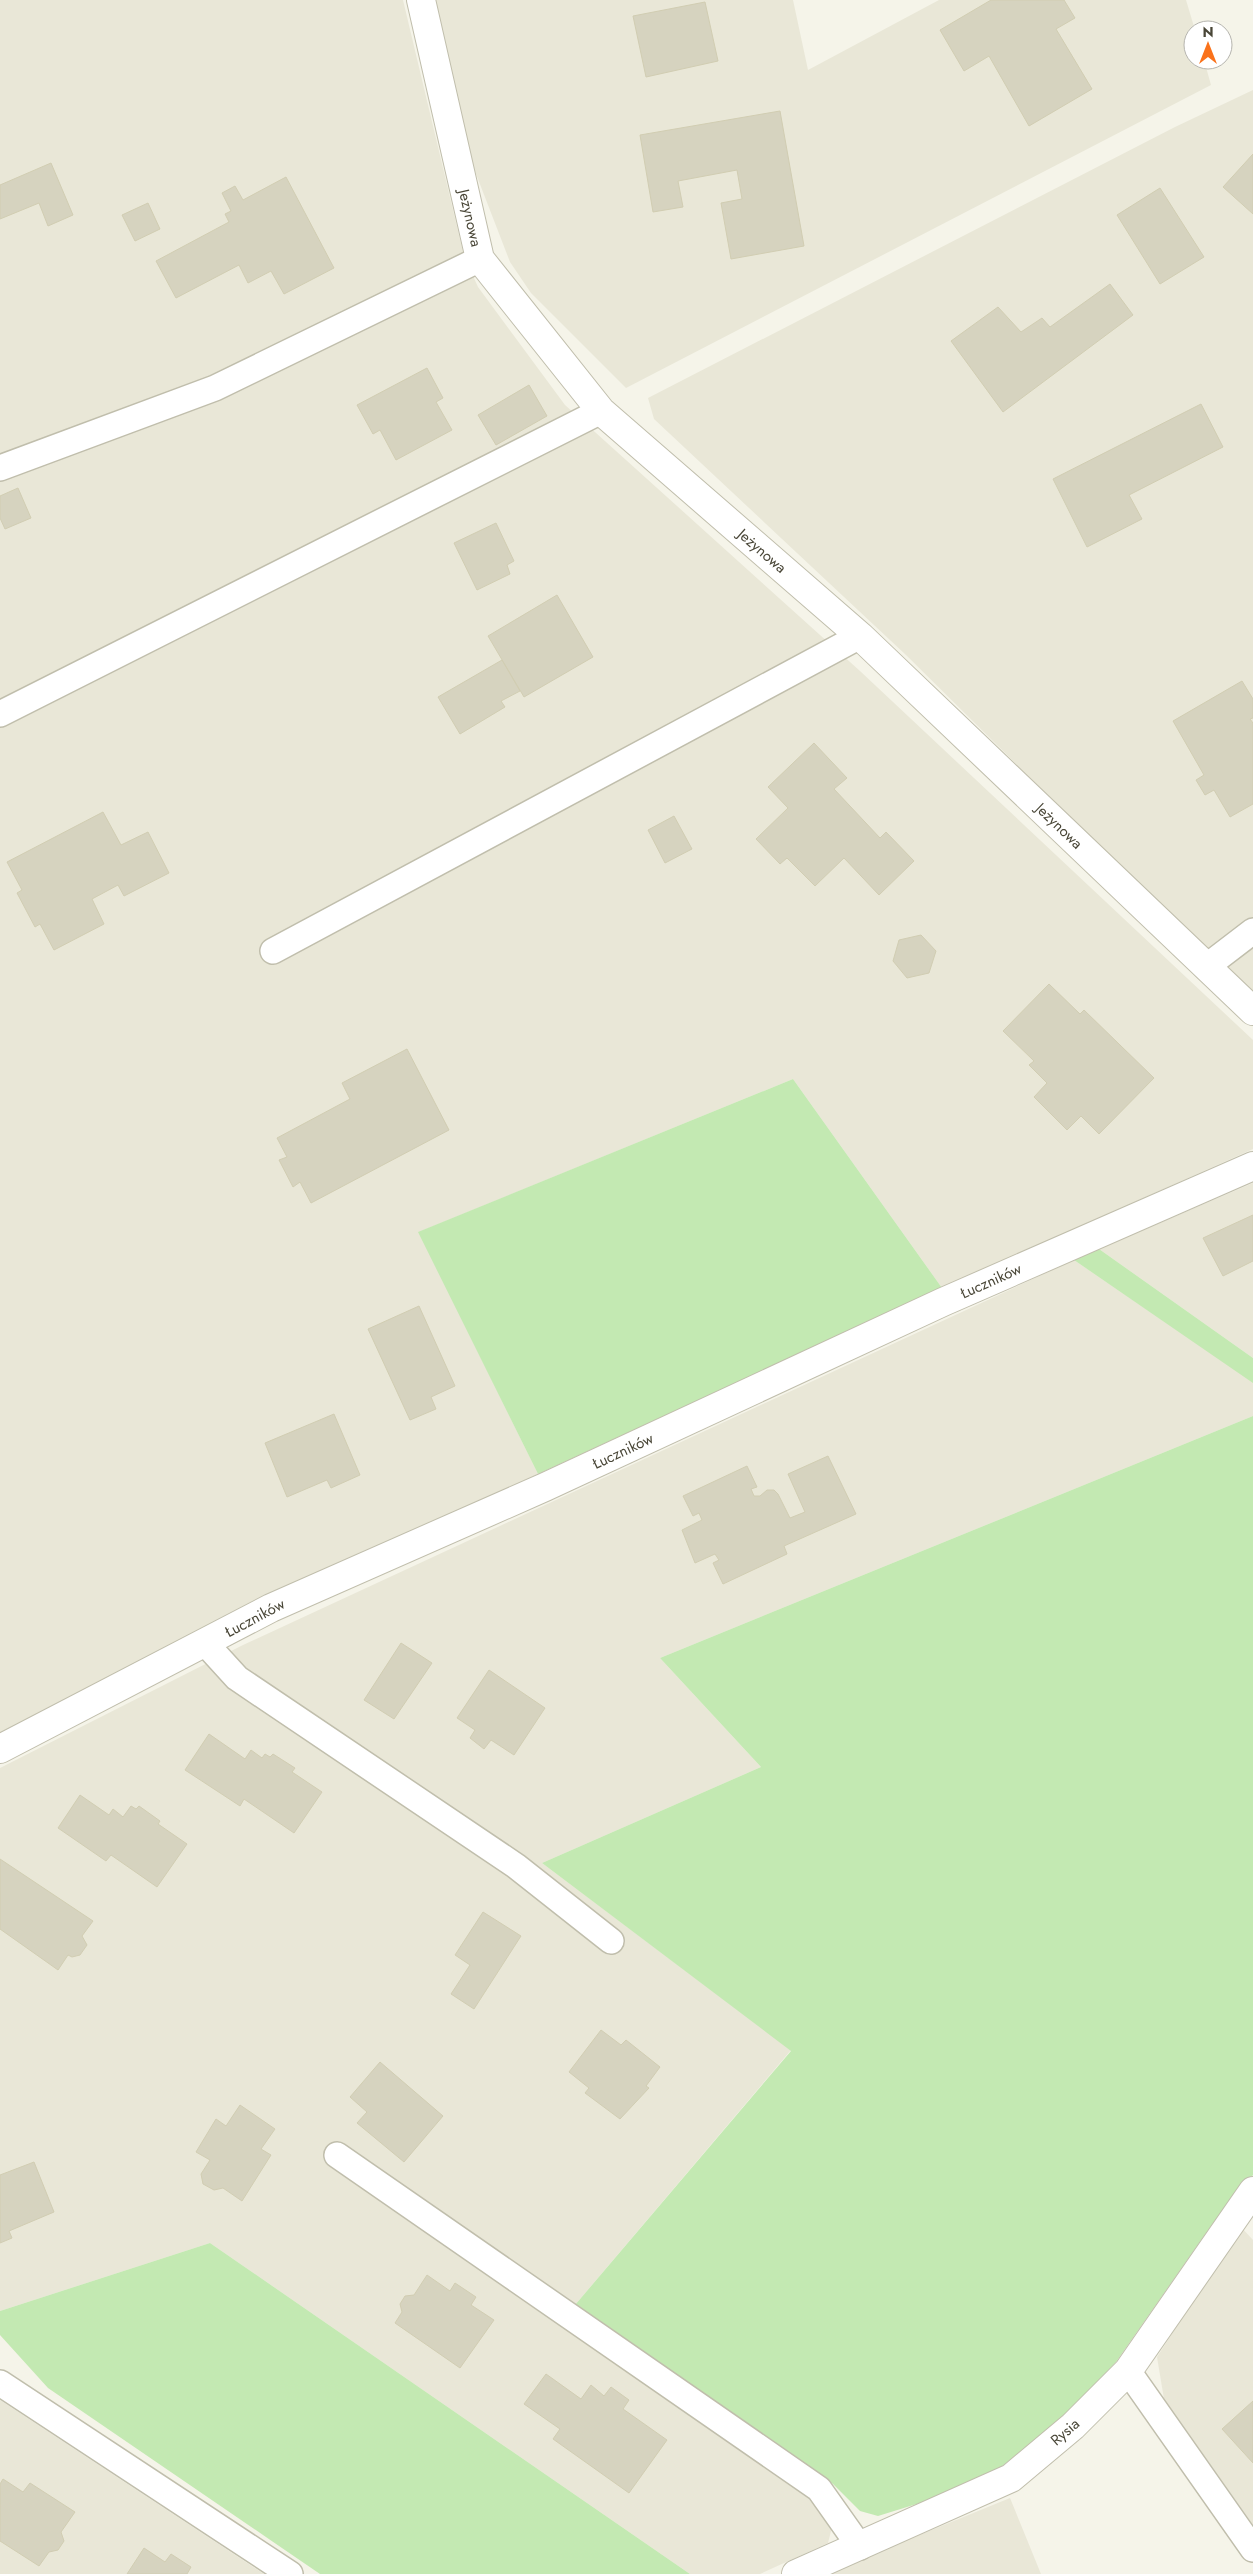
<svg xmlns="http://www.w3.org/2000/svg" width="1253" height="2574" font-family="Jost,sans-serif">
  <rect width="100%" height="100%" fill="#f5f4e9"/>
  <path fill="#e9e7d7" d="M0,0H403L464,256L478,287L565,405L860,671L1253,1040V1149L942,1288L793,1079L419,1232L538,1474L197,1632L0,1733Z
    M434,0H793L808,70L939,0H1186L1195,30H1193V60H1204L1211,85L626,388L531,293L510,262L466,148Z
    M1253,90V992L1184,930L906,655L654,419L648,398L1175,127Z
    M1253,1183V1358L1099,1249Z
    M1074,1260L1253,1382V1416L660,1658L761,1767L542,1863L791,2050L575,2305L805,2492L832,2527L828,2543L760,2574H690L210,2243L0,2311V1768L243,1645Z
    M1241,2227L1253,2240V2525L1164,2399L1157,2357Z
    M0,2400L264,2574H0Z
    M1010,2498L1041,2574H824Z"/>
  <path fill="#c3e9b2" d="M793,1079L942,1288L538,1474L418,1232Z
    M1099,1249L1253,1358V1383L1074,1260Z
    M1253,1416V2175L1213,2223L1116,2362L1065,2416L1001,2467L936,2498L878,2516L860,2511L833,2484L575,2305L791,2051L542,1863L761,1767L660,1658Z
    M210,2243L690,2574H320L48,2388L0,2335V2311Z"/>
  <path fill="#d6d3bf" stroke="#d1cdb2" d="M991,0H1064L1075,18L1056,29L1092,89L1029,126L989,56L964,71L940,30Z
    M705,2L718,61L646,77L633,16Z
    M780,111L804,246L731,259L721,203L742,199L737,170L678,181L683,207L653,212L640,135Z
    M1253,154V214L1223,187Z
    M51,163L73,215L48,226L39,203L0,219V185Z
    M286,177L334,268L284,294L271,271L248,283L239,265L176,298L156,261L229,222L225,214L231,211L222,193L235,186L243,200Z
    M1160,188L1204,257L1160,284L1117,215Z
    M148,203L160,229L135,241L122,215Z
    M1110,284L1133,315L1003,412L951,341L998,307L1021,332L1042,318L1050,327Z
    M427,368L443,398L436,402L452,430L396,460L380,430L373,434L357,405Z
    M529,385L547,416L496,445L478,415Z
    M1201,404L1223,447L1129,495L1142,519L1087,547L1053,479Z
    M18,488L31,518L5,529L0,518V496Z
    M496,523L514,561L507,565L510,574L477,590L454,543Z
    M557,595L593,657L524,697L488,636Z
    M502,660L520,691L501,701L505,707L460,734L438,697Z
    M1242,681L1253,699V718L1250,719L1253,723V804L1230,817L1214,790L1205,795L1196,780L1204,775L1173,721Z
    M814,743L847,778L834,789L880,838L886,832L914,861L879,895L844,858L815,886L787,858L780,864L756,839L788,808L768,787Z
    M103,812L121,845L148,832L169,873L124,896L118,885L92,899L104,924L54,950L40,924L35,927L17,893L22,890L7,862Z
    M674,816L692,849L665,863L648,830Z
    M921,935L936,951L929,973L907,978L893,961L899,940Z
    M1049,984L1080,1014L1084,1010L1154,1078L1099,1134L1081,1116L1067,1130L1034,1097L1047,1083L1029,1065L1034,1061L1003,1031Z
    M407,1049L449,1130L311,1203L300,1182L293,1187L279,1160L287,1157L277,1138L350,1099L342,1083Z
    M1253,1215V1261L1223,1276L1203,1238Z
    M419,1306L455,1386L431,1397L436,1409L410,1420L368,1329Z
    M334,1414L360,1475L331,1488L327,1480L287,1497L265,1443Z
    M828,1456L856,1514L784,1546L787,1554L723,1584L713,1563L719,1560L715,1554L695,1563L682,1530L702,1520L699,1513L693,1516L683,1496L747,1466L757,1487L751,1489L754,1496H760L767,1490H774L778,1494L790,1518L805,1512L788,1474Z
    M401,1643L432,1663L394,1719L364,1700Z
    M489,1670L545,1708L514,1755L491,1740L484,1749L470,1738L475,1730L457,1718Z
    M209,1734L245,1759L251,1750L262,1758L265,1754L270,1757L273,1754L295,1768L292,1772L322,1792L294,1833L244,1799L240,1806L185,1770Z
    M80,1795L109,1815L113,1809L123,1817L131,1806L136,1809L139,1806L160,1821L158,1824L187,1844L157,1887L111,1855L106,1861L58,1828Z
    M0,1859L93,1921L82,1936L87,1945L80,1955L72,1957L68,1955L58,1970L0,1929Z
    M483,1912L521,1936L474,2009L451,1994L470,1965L455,1955Z
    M601,2030L621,2045L626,2040L660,2067L646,2086L649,2088L620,2119L585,2093L589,2088L569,2072Z
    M380,2062L443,2116L404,2162L357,2123L367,2112L350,2097Z
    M240,2105L275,2129L261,2149L271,2155L242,2201L223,2188L214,2190L203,2184L201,2174L210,2160L196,2152L216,2119L226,2126Z
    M34,2162L54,2212L9,2231L12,2238L0,2243V2175Z
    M427,2275L450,2291L455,2283L476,2297L471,2305L494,2320L460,2368L395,2323L402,2312L400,2304L405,2296L414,2295Z
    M546,2374L581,2399L591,2385L604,2396L611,2387L629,2400L623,2409L667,2440L629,2493L553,2439L560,2429L524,2404Z
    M1253,2401V2463L1222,2429Z
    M3,2479L23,2492L30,2483L75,2512L61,2532L64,2541L58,2550L49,2552L39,2566L0,2541V2484Z
    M144,2548L165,2562L171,2554L191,2567L187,2574H127Z"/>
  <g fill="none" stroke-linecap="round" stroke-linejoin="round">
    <g stroke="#c0beac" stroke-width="28">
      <path id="lane" d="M0,468L215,388L480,259
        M0,714L601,411
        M273,951L860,636
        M1206,967L1253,931
        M206,1644L237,1678L516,1866L611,1941
        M337,2155L819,2489L860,2547
        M1128,2371L1253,2549
        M0,2383L290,2574"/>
    </g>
    <g stroke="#c0beac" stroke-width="30">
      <path id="street" d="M421,0L480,259L601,411L860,636L1253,1011
        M0,1749L271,1608L545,1487L943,1302L1253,1166
        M796,2574L1011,2478L1073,2426L1128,2371L1253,2191"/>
    </g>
    <use href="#lane" stroke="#fff" stroke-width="25"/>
    <use href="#street" stroke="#fff" stroke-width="28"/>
  </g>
  <g text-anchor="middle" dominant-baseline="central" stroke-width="4" stroke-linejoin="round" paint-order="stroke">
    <g font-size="15" fill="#494637" stroke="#fff">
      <text transform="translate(470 218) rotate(77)">Jeżynowa</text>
      <text transform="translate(762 551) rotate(41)">Jeżynowa</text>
      <text transform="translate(1059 826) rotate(44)">Jeżynowa</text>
      <text transform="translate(991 1281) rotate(-24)">Łuczników</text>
      <text transform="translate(623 1451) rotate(-25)">Łuczników</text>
      <text transform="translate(255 1618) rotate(-28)">Łuczników</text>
      <text transform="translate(1065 2432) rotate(-41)">Rysia</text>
    </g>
  </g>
  <g transform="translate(1208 45)"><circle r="24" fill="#ffffff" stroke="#b6b5af"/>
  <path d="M0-4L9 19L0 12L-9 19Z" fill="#fa721b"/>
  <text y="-8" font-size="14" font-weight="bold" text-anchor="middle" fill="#494637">N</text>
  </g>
</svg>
